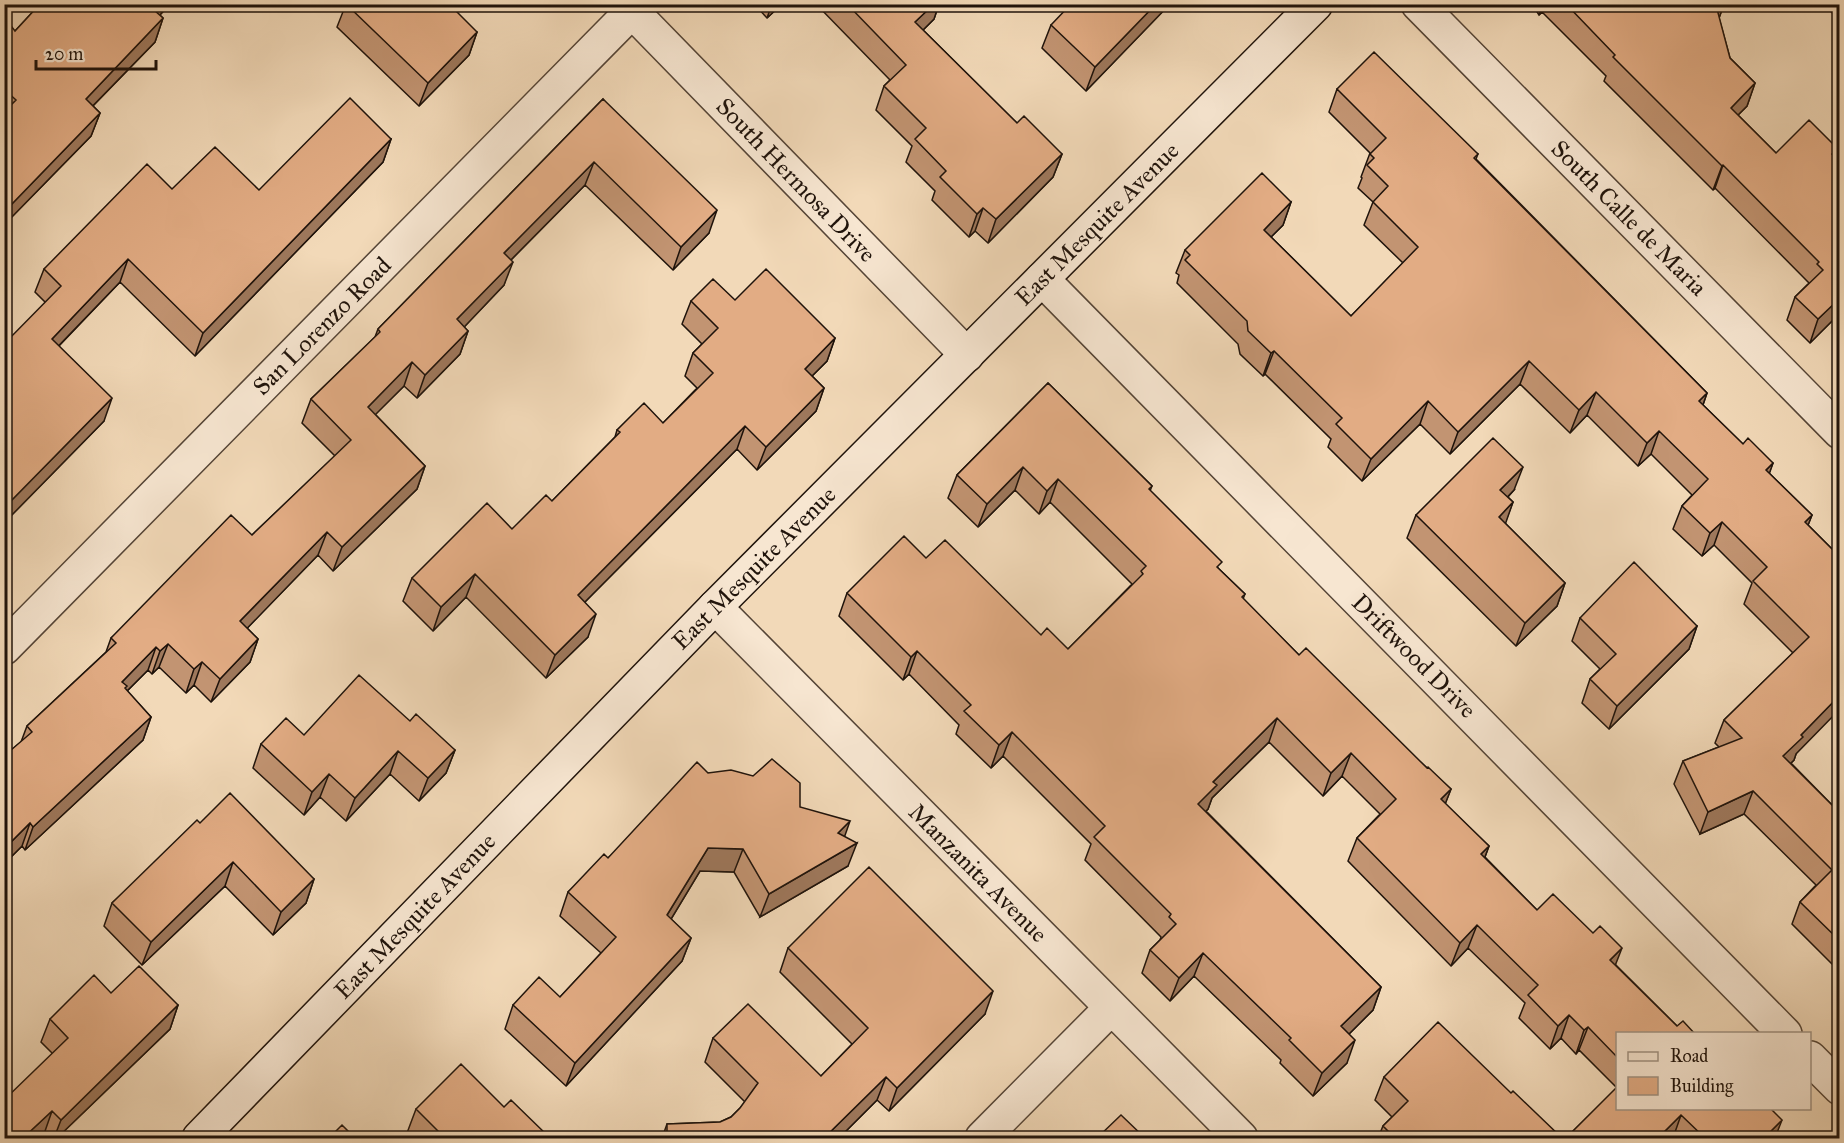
<svg xmlns="http://www.w3.org/2000/svg" width="1844" height="1143" font-family="'IM FELL Great Primer',serif">
  <rect width="100%" height="100%" fill="#f2d9b8"/>
  <filter id="stains"><feTurbulence type="fractalNoise" baseFrequency=".00333" numOctaves="4"/><feColorMatrix values="0 0 0 0 .2 0 0 0 0 .09 0 0 0 0 .02 0 0 0 .5 -.17"/></filter>
  <radialGradient id="worn" r=".72"><stop offset=".6" stop-color="#630" stop-opacity="0"/><stop offset="1" stop-color="#630" stop-opacity=".3"/></radialGradient>
  <g fill="none" stroke-linecap="round" stroke-linejoin="round">
    <g stroke="#544436" stroke-width="36">
      <path id="street" d="M625,4L967,355
        M1418,4L1840,432
        M1042,279L1785,1034
        M715,607L1241,1138
        M4,648L639,4
        M1810,1058L1840,1088
        M982,1138L1111,1008"/>
    </g>
    <g stroke="#1f130b" stroke-width="36">
      <path id="secondary" d="M199,1138L715,607L1316,4"/>
    </g>
    <use href="#street" stroke="#f7e6d1" stroke-width="33"/>
    <use href="#secondary" stroke="#f7e6d1" stroke-width="33"/>
  </g>
  <path fill="#c29472" stroke="#1f130b" stroke-width="1.5" d="M40,4H170L160,15L163,18L155,42L93,106L100,113L91,136L4,225V34L15,31Z
    M346,4L477,32L469,55L419,106L337,27Z
    M754,4H782L767,18Z
    M816,4H939L934,19L923,30L1017,123L1062,154L1053,177L988,243L975,231L969,237L932,200L935,191L906,162L912,146L876,110L884,86L890,80Z
    M1170,4L1086,91L1042,48L1051,25Z
    M1532,4H1724L1719,18L1730,58L1755,83L1747,106L1738,115L1776,153L1835,157L1839,314L1810,343L1787,320L1795,297L1809,283L1715,188L1713,190L1604,81L1606,76L1542,12L1539,15Z
    M1824,4H1839V20Z
    M1337,89L1478,154L1476,159L1707,393L1703,405L1743,444L1773,463L1769,473L1812,515L1808,525L1839,556L1796,754L1794,760L1791,763L1839,812V971L1792,924L1800,902L1816,885L1744,814L1700,834L1674,784L1683,761L1719,747L1715,743L1724,720L1793,653L1744,604L1752,583L1714,545L1702,556L1673,529L1682,506L1692,495L1651,454L1638,466L1587,415L1570,433L1520,384L1450,454L1420,424L1362,481L1328,447L1331,439L1265,374L1263,376L1240,354L1238,344L1177,283L1179,275L1176,273L1185,250L1291,202L1283,225L1271,237L1351,316L1403,263L1364,225L1373,202L1358,188L1362,178L1361,177L1370,153L1329,112Z
    M603,99L709,233L673,270L585,185L511,260L504,285L464,327L468,331L460,354L417,398L404,386L375,414L425,466L417,489L333,571L318,555L247,628L258,639L250,662L211,702L194,685L186,693L159,667L152,674L148,670L127,691L151,717L143,740L25,850L22,846L4,864V756L21,742L27,726L106,652L111,638L252,535L335,456L302,423L311,399L375,337L378,329Z
    M391,139L383,162L195,356L120,282L59,346L104,421L4,523L45,302L35,292L44,269L172,189L259,190Z
    M735,300L835,338L827,361L812,376L824,388L816,411L757,470L737,449L585,602L588,637L546,678L466,597L433,631L403,601L412,578L512,529L552,501L615,437L617,430L663,423L697,388L685,376L693,353L702,344L682,324L691,301Z
    M1048,383L1152,486L1150,491L1219,569L1245,594L1243,599L1299,655L1451,789L1445,804L1489,846L1485,857L1537,910L1616,965L1677,1026L1695,1034H1617V1108H1770L1775,1138H1566L1617,1088L1579,1050L1576,1054L1561,1038L1550,1049L1519,1018L1525,1003L1468,948L1451,966L1348,861L1357,838L1380,814L1342,776L1323,796L1269,742L1212,798L1208,809L1206,811L1381,987L1373,1010L1349,1034L1347,1063L1313,1096L1280,1063L1281,1060L1194,976L1170,1001L1142,973L1150,950L1160,940L1161,937L1085,860L1091,844L1003,756L991,768L956,734L959,725L909,674L903,680L839,616L847,593L926,558L1041,635L1068,649L1132,584L1050,502L1039,514L1015,490L978,527L948,498L957,475Z
    M1514,490L1508,497L1513,502L1505,523L1565,583L1557,606L1516,646L1407,538L1416,515Z
    M1580,618L1697,626L1689,649L1609,729L1582,703L1590,679L1600,669L1572,641Z
    M410,721L455,750L446,773L419,801L390,774L346,821L320,797L304,815L253,768L261,744L304,735Z
    M708,773L753,776L844,837L848,866L760,917L734,872L700,871L671,919L691,938L682,961L566,1086L505,1029L513,1005L560,997L601,953L560,916L568,892Z
    M200,823L314,879L306,903L273,935L225,886L142,965L104,926L112,903Z
    M788,948L985,1014L889,1111L877,1100L839,1138H662L667,1124L720,1122L731,1117L740,1108L745,1102L705,1062L713,1038L821,1076L852,1044L780,972Z
    M111,993L178,1005L170,1029L57,1138H48L44,1134L52,1053L41,1042L50,1019Z
    M1384,1077L1511,1093L1562,1138H1378L1383,1126L1392,1117L1375,1100Z
    M504,1107L550,1138H413L407,1133L416,1109Z"/>
  <path fill="#9e785c" stroke="#1f130b" stroke-width="1.5" d="M156,4H170L144,32L153,9Z
    M772,4H782L767,18Z
    M934,4H939L934,19L907,46L915,22Z
    M1156,4H1170L1086,91L1095,67Z
    M1543,4H1545L1542,12L1539,15Z
    M1722,4H1724L1717,24V9Z
    M163,18L155,42L77,122L86,99Z
    M477,32L469,55L419,106L428,83Z
    M1755,83L1747,106L1722,131L1731,108Z
    M100,113L91,136L4,225V216L8,208Z
    M391,139L383,162L195,356L203,333Z
    M1838,149L1829,172L1832,154Z
    M1062,154L1053,177L988,243L996,219Z
    M594,162L585,185L495,276L504,253Z
    M1723,165L1715,188L1713,190L1722,166Z
    M1291,202L1283,225L1255,253L1264,230Z
    M983,208L975,231L969,237L977,214Z
    M717,210L709,233L673,270L681,247Z
    M128,259L120,282L43,362L52,339Z
    M513,262L504,285L449,343L457,319Z
    M1839,299V314L1810,343L1818,319Z
    M468,331L460,354L417,398L425,375Z
    M835,338L827,361L796,392L805,369Z
    M1274,351L1265,374L1263,376L1271,353Z
    M1529,361L1520,384L1450,454L1458,432Z
    M412,362L404,386L360,430L368,407Z
    M824,388L816,411L757,470L766,447Z
    M1596,392L1587,415L1570,433L1579,410Z
    M1707,393L1699,416V401Z
    M112,398L104,421L4,523V508Z
    M1428,401L1420,424L1362,481L1371,459Z
    M745,426L737,449L569,618L578,595Z
    M1659,431L1651,454L1638,466L1647,443Z
    M1773,463L1765,486L1766,470Z
    M425,466L417,489L333,571L342,547Z
    M1023,467L1015,490L978,527L987,504Z
    M1523,467L1514,490L1492,513L1500,490Z
    M1058,479L1050,502L1039,514L1047,491Z
    M1513,502L1505,525L1499,517Z
    M1812,515L1803,538L1805,522Z
    M1722,522L1714,545L1702,556L1710,533Z
    M327,532L318,555L232,644L240,621Z
    M475,574L466,597L433,631L441,607Z
    M1565,583L1557,606L1516,646L1525,623Z
    M596,614L588,637L546,678L555,655Z
    M1697,626L1689,649L1609,729L1617,706Z
    M258,639L250,662L211,702L220,679Z
    M168,644L159,667L152,674L160,651Z
    M156,647L148,670L123,695L122,682Z
    M917,651L909,674L903,680L911,657Z
    M202,662L194,685L186,693L194,669Z
    M1839,696V710L1796,754L1794,760L1775,779L1783,756L1801,735Z
    M151,717L143,740L25,850L33,827Z
    M1277,718L1269,742L1212,798L1208,809L1190,827L1198,804L1213,782Z
    M1012,732L1003,756L991,768L999,745Z
    M455,750L446,773L419,801L428,778Z
    M398,751L390,774L346,821L355,798Z
    M1351,753L1342,776L1323,796L1331,773Z
    M329,774L320,797L304,815L312,792Z
    M1451,789L1442,812L1441,799Z
    M1753,791L1744,814L1700,834L1708,812Z
    M850,821L842,844L838,833Z
    M30,823L22,846L4,864V849Z
    M857,843L848,866L760,917L769,894Z
    M1489,846L1480,870L1481,854Z
    M708,848L743,849L734,872L700,871L659,939L667,915Z
    M233,862L225,886L142,965L151,942Z
    M314,879L306,903L273,935L281,912Z
    M1477,925L1468,948L1451,966L1460,943Z
    M691,938L682,961L566,1086L575,1063Z
    M1622,948L1613,971L1610,960Z
    M1203,953L1194,976L1170,1001L1179,978Z
    M1381,987L1373,1010L1333,1050L1341,1026Z
    M993,991L985,1014L889,1111L897,1088Z
    M178,1005L170,1029L57,1138H54L61,1120Z
    M1569,1015L1561,1038L1550,1049L1558,1026Z
    M1588,1027L1579,1050L1576,1054L1584,1030Z
    M1355,1040L1347,1063L1313,1096L1322,1073Z
    M886,1077L877,1100L839,1138H824Z
    M52,1111L44,1134L39,1138H23Z
    M1681,1115L1673,1138H1658Z
    M1782,1120L1775,1138H1764Z"/>
  <path fill="#e2ac84" stroke="#1f130b" stroke-width="1.5" d="M40,4H156L153,9L163,18L86,99L100,113L8,208L4,205V112L16,100L4,89V34L12,27L15,31Z
    M346,4H449L477,32L428,83Z
    M847,4H934L915,22L1017,123L1024,116L1062,154L996,219L983,208L977,214L940,177L946,171L915,139L926,128L884,86L906,65Z
    M1071,4H1156L1095,67L1051,25Z
    M1566,4H1722L1717,9L1730,58L1755,83L1731,108L1776,153L1809,120L1838,149L1832,154L1839,162V299L1818,319L1795,297L1823,270L1817,264L1819,262L1723,165L1722,166L1613,57L1615,55Z
    M1374,52L1478,154L1474,158L1707,393L1699,401L1743,444L1748,438L1773,463L1766,470L1812,515L1805,522L1839,556V696L1801,735L1803,737L1783,756L1839,812V940L1800,902L1832,870L1753,791L1708,812L1683,761L1742,738L1724,720L1809,637L1753,581L1767,567L1722,522L1710,533L1682,506L1708,479L1659,431L1647,443L1596,392L1579,410L1529,361L1458,432L1428,401L1371,459L1336,424L1342,418L1274,351L1271,353L1248,331L1247,321L1185,260L1190,255L1185,250L1262,173L1291,202L1264,230L1351,316L1418,247L1373,202L1388,186L1367,165L1374,158L1370,154L1386,138L1337,89Z
    M350,98L391,139L203,333L128,259L52,339L112,398L4,508V344L61,286L44,269L147,164L172,189L215,147L259,190Z
    M603,99L717,210L681,247L594,162L504,253L513,262L457,319L468,331L425,375L412,362L368,407L425,466L342,547L327,532L240,621L258,639L220,679L202,662L194,669L168,644L160,651L156,647L122,682L127,686L125,688L151,717L33,827L30,823L4,849V756L32,732L27,726L116,643L111,638L231,515L252,535L351,440L311,399L380,332L378,329Z
    M766,269L835,338L805,369L824,388L766,447L745,426L578,595L596,614L555,655L475,574L441,607L412,578L487,503L512,529L546,495L552,501L620,432L617,430L644,403L663,423L713,373L693,353L718,328L691,301L713,279L735,300Z
    M1048,383L1152,486L1149,489L1222,562L1217,567L1245,594L1242,597L1299,655L1306,648L1427,768L1428,767L1451,789L1441,799L1489,846L1481,854L1537,910L1553,894L1593,933L1600,926L1622,948L1610,960L1677,1026L1683,1021L1695,1034H1617V1057L1588,1027L1584,1030L1569,1015L1558,1026L1528,995L1538,985L1477,925L1460,943L1357,838L1396,799L1351,753L1331,773L1277,718L1213,782L1217,785L1198,804L1381,987L1341,1026L1355,1040L1322,1073L1289,1040L1291,1038L1203,953L1179,978L1150,950L1176,924L1169,917L1171,914L1094,837L1105,826L1012,732L999,745L964,711L971,705L917,651L911,657L847,593L904,536L926,558L945,540L1041,635L1047,628L1068,649L1143,574L1141,571L1146,566L1058,479L1047,491L1023,467L987,504L957,475Z
    M1493,438L1523,467L1500,490L1513,502L1499,517L1565,583L1525,623L1416,515Z
    M1634,562L1697,626L1617,706L1590,679L1616,654L1580,618Z
    M359,675L410,721L416,714L455,750L428,778L398,751L355,798L329,774L312,792L261,744L286,718L304,735Z
    M772,759L800,783V807L850,821L838,833L857,843L769,894L743,849L708,848L667,915L691,938L575,1063L513,1005L539,977L560,997L616,937L568,892L604,854L608,858L697,762L708,773L731,770L753,776Z
    M230,793L314,879L281,912L233,862L151,942L112,903L197,820L200,823Z
    M869,867L993,991L897,1088L886,1077L824,1138H667V1124L720,1122L731,1117L740,1108L758,1083L713,1038L748,1004L821,1076L868,1028L788,948Z
    M139,966L178,1005L61,1120L52,1111L23,1138H4V1100L68,1038L50,1019L94,975L111,993Z
    M1438,1022L1511,1093L1513,1091L1562,1138H1395L1383,1126L1408,1101L1384,1077Z
    M461,1064L504,1107L511,1100L550,1138H445L416,1109Z
    M1617,1087V1108H1770L1782,1120L1764,1138H1705L1681,1115L1658,1138H1566Z
    M1121,1115L1145,1138H1097Z
    M342,1125L355,1138H329Z"/>
  <g text-anchor="middle" dominant-baseline="central" stroke-width="4.5" stroke-linejoin="round" paint-order="stroke">
    <g font-size="24" fill="#1f130b" stroke="#f7e6d1">
      <text transform="translate(796 180) rotate(46)">South Hermosa Drive</text>
      <text transform="translate(1629 218) rotate(45)">South Calle de Maria</text>
      <text transform="translate(1097 224) rotate(-45)">East Mesquite Avenue</text>
      <text transform="translate(322 326) rotate(-45)">San Lorenzo Road</text>
      <text transform="translate(754 568) rotate(-45)">East Mesquite Avenue</text>
      <text transform="translate(1414 656) rotate(45)">Driftwood Drive</text>
      <text transform="translate(978 873) rotate(45)">Manzanita Avenue</text>
      <text transform="translate(415 916) rotate(-46)">East Mesquite Avenue</text>
    </g>
  </g>
  <rect width="1844" height="1143" fill="none" stroke="#f2d9b8" stroke-width="24"/>
  <rect x="6" y="6" width="1832" height="1131" fill="none" stroke="#1f130b" stroke-width="3"/>
  <rect x="12" y="12" width="1820" height="1119" fill="none" stroke="#1f130b" stroke-width="1.5"/>
  <rect x="1616" y="1032" width="195" height="78" fill="#f7e6d1" stroke="#a19282" stroke-width="1.5"/>
  <rect x="1628" y="1052" width="30" height="9" fill="#f7e6d1" stroke="#a19282" stroke-width="1.5"/>
  <text x="1670" y="1062" font-size="18" fill="#1f130b">Road</text>
  <rect x="1628" y="1077" width="30" height="18" fill="#e2ac84" stroke="#a19282" stroke-width="1.5"/>
  <text x="1670" y="1092" font-size="18" fill="#1f130b">Building</text>
  <path d="M36 60v9h120v-9" fill="none" stroke="#1f130b" stroke-width="3"/>
  <text x="45" y="60" font-size="18" fill="#1f130b" stroke="#f7e6d1" stroke-width="4.5" paint-order="stroke">20 m</text>
  <rect width="100%" height="100%" filter="url(#stains)"/>
  <rect width="100%" height="100%" fill="url(#worn)"/>
</svg>
